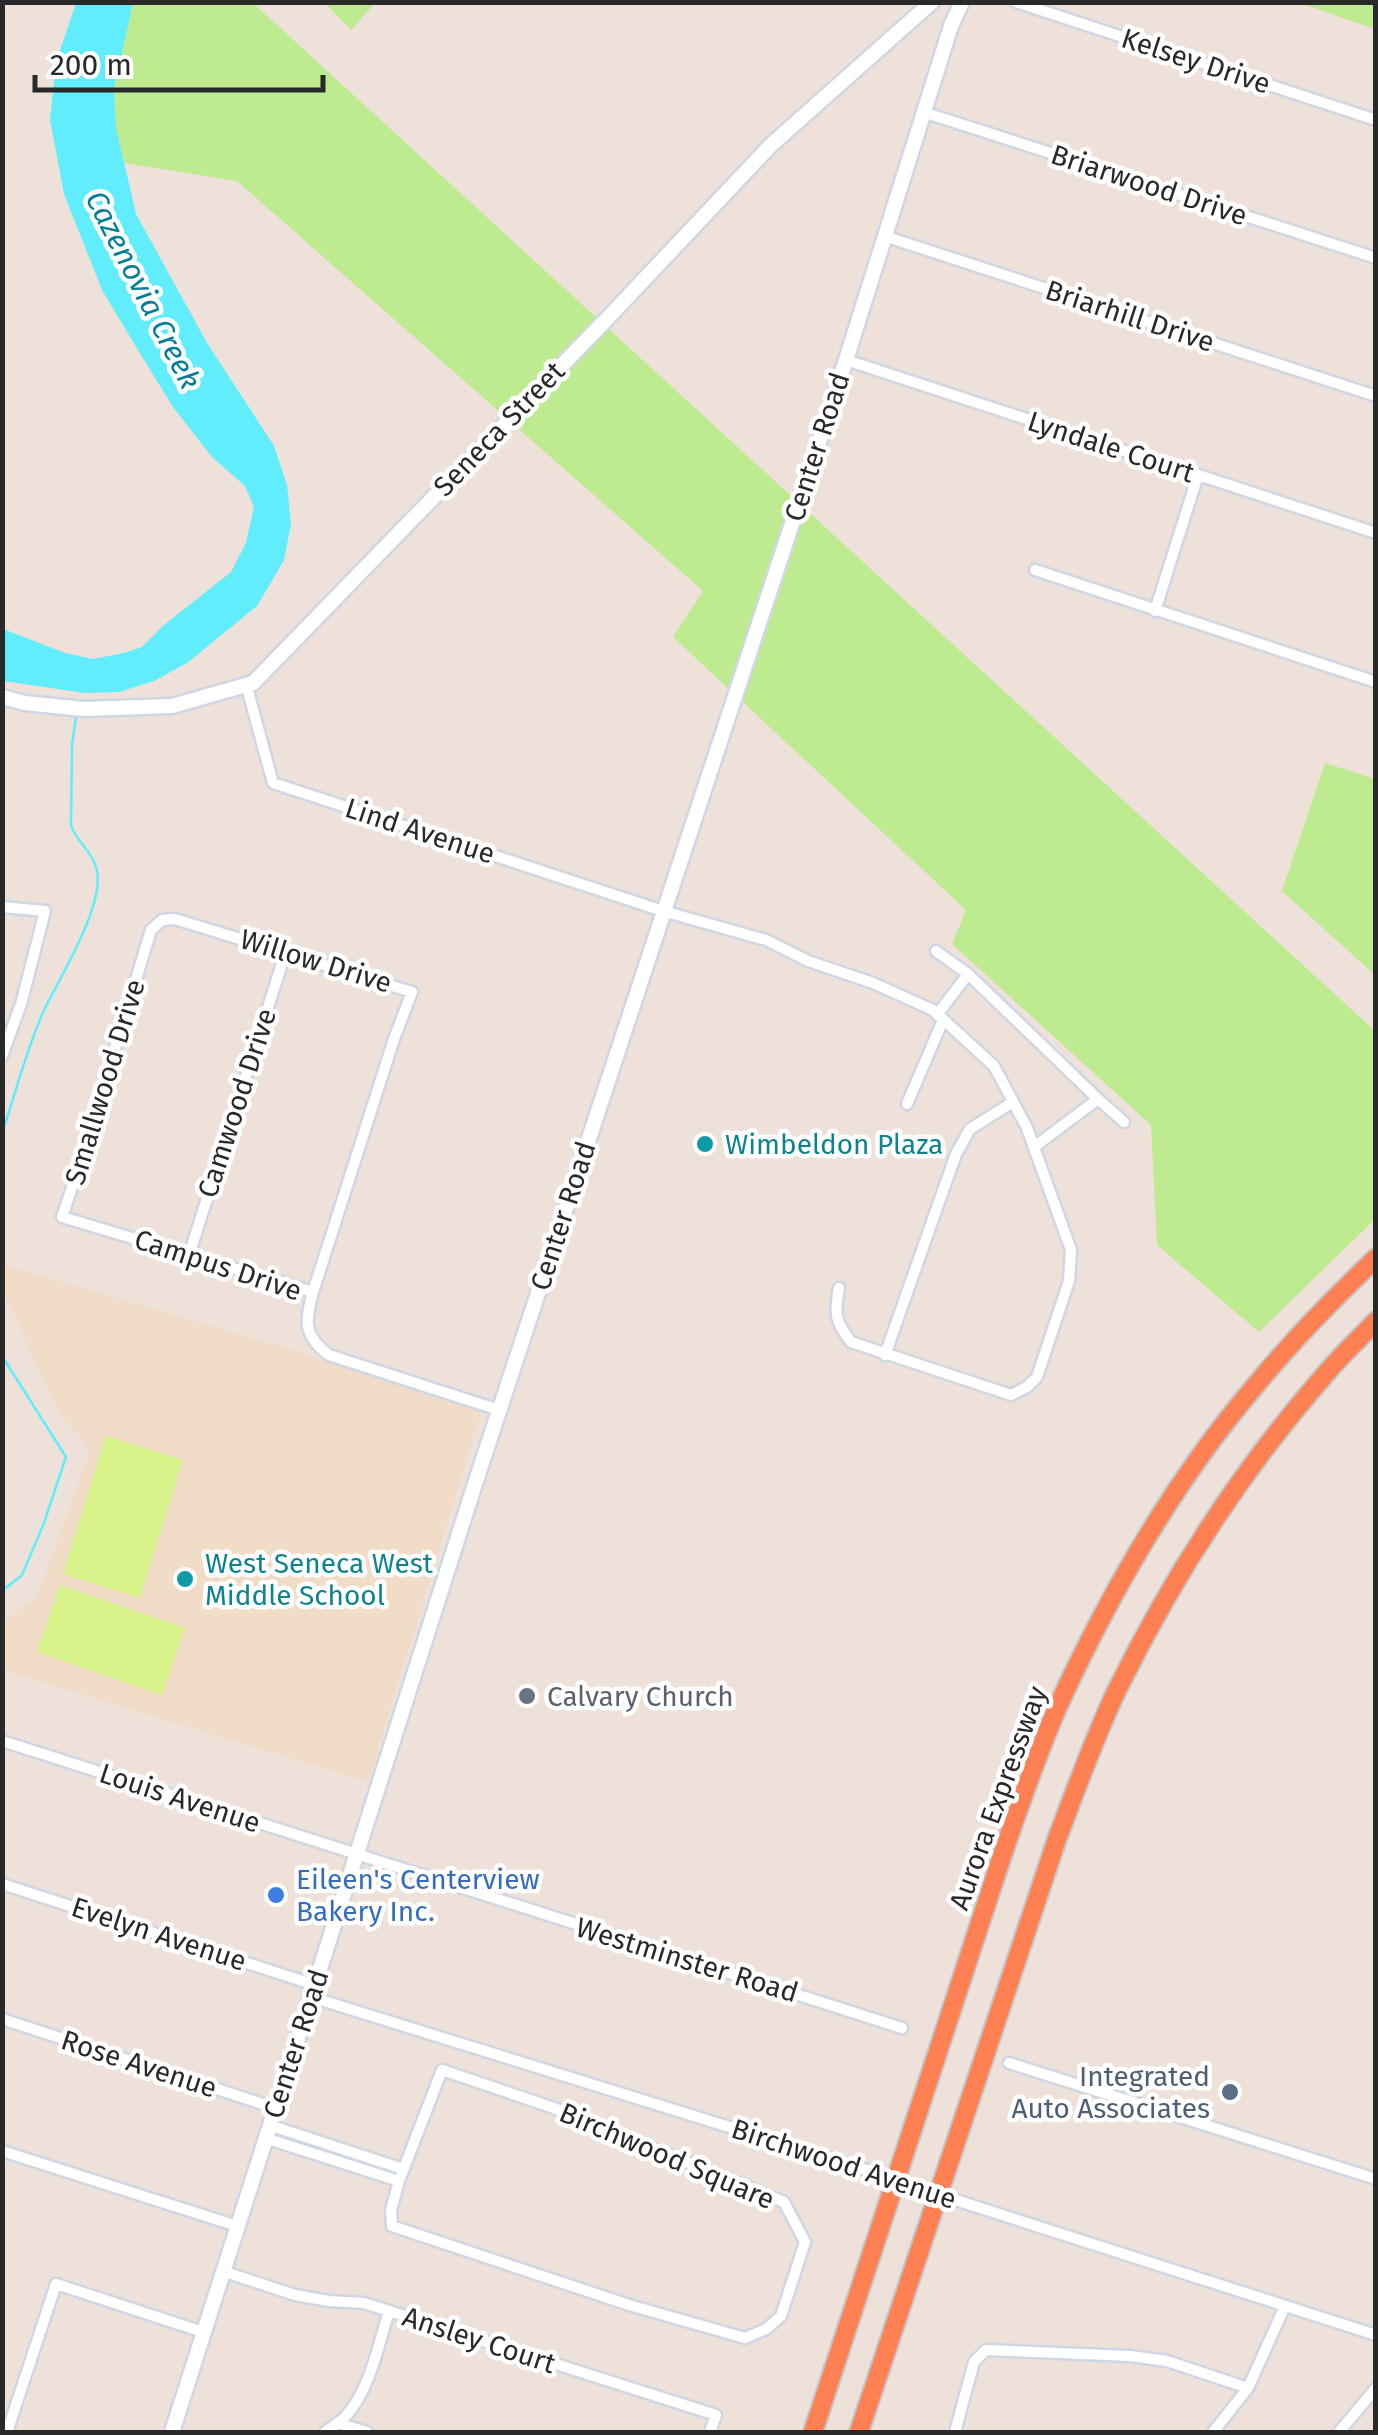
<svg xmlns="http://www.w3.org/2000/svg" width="1378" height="2435" font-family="'Fira Sans',sans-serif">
  <rect width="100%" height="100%" fill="#ede1d9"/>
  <path fill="#f1dcc7" d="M2,1264L483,1406L368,1782L3,1670V1621L37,1597L90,1451L57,1409L3,1291Z"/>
  <path fill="#beea90" d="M133,3H253L1375,1031V1219L1259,1332L1157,1245L1151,1125L952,944L966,910L673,637L703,591L237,181L124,163L116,128L114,88Z
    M325,3H375L351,30Z
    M1300,3H1375V29Z
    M1325,763L1375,779V975L1282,891Z"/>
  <path fill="#d8f38a" d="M106,1436L183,1460L140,1598L63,1574Z
    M60,1585L185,1628L162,1695L37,1652Z"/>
  <path fill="#61edfb" d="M76,3H133L114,88L116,128L136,214L207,343L274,446L287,485L291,524L284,560L257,606L187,663L154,681L119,692L85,693L3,681V629L65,653L93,659L124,653L142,647L164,625L231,572L246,543L254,507L245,486L212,457L173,407L138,350L102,290L64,194L50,120L56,62Z"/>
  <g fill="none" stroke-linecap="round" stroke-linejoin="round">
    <path stroke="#61edfb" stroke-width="2.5" d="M2,1133C16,1092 27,1047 45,1008C61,976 104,906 97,871C94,853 76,842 71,825L72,745L76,716
      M2,1356L66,1457L44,1523L22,1575L2,1591"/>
    <g stroke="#cfd6e4" stroke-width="15">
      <path id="street" d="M1016,2L1376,120
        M923,112L1376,258
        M884,236L1376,396
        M846,360L1376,533
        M1035,570L1376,682
        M1155,611L1198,475
        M246,684L273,783L663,911L766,940L808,961L873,983L933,1010L994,1066L1027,1128L1071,1250L1069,1281L1037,1377L1027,1387L1011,1395L851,1342C835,1321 834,1314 839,1288
        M2,907L45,911L21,1004L2,1056
        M936,951L968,974
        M937,1015L968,974L1098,1099L1034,1147
        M1098,1099L1124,1122
        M907,1104L943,1020
        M189,1255L286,951
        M313,1292L62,1217L79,1167L151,930L162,920L175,919L412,992L394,1039L313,1292C305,1321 303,1336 329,1355L499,1410
        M885,1355L956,1154L970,1129L1013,1102
        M2,1741L902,2028
        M2,1884L315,1985
        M311,1997L858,2167
        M2,2019L275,2108
        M1009,2063L1376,2179
        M442,2070L554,2108L784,2202L805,2242L781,2316L766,2329L745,2338L629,2305L392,2226L391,2210L399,2181Z
        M269,2125L403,2169
        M265,2138L399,2181
        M2,2151L237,2226
        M971,2205L1376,2335
        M222,2271L295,2295L329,2301L364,2303L716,2415L710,2432
        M337,2423L367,2432
        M7,2432L56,2284L203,2332
        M325,2432C332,2427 339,2423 345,2417C370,2390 378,2346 389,2311
        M955,2432L974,2362L986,2350L1130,2356L1167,2361L1248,2388
        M1213,2432L1248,2388L1285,2306
        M1339,2432L1376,2388"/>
    </g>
    <g stroke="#cfd6e4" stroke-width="19">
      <path id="secondary" d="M2,697L25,703L83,709L172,706L253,683L604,322L771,145L932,2
        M172,2432L474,1487L846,360L951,26L962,2"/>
    </g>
    <g stroke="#c3c3c3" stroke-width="22">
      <path id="highway" d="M813,2432L1005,1847C1022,1799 1038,1751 1059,1704C1111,1591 1174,1481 1255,1386C1292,1341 1333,1299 1376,1258
        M859,2432L1057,1839C1076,1789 1094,1738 1117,1690C1172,1578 1241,1471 1323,1377C1339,1357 1358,1340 1376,1321"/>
    </g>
    <use href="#street" stroke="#fff" stroke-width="10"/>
    <use href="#secondary" stroke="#fff" stroke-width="14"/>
    <use href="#highway" stroke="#ff8053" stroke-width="18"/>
    <g stroke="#cfd6e4" stroke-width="15" stroke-linecap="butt">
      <path id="street-bridge" d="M858,2167L971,2205"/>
    </g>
    <use href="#street-bridge" stroke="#fff" stroke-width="10"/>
  </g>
  <g fill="#0f9aa8" stroke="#fff" stroke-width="4">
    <circle cx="705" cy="1144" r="10"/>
    <circle cx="185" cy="1579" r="10"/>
  </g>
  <circle fill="#6b7280" stroke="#fff" stroke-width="4" cx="527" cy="1696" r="10"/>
  <circle fill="#3f7fe0" stroke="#fff" stroke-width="4" cx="276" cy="1895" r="10"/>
  <circle fill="#5c6f8a" stroke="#fff" stroke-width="4" cx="1230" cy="2092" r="10"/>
  <g text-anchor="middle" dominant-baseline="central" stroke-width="9" stroke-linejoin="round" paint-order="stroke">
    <g font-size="28" fill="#292929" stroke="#fff">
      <text transform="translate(1196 61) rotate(18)">Kelsey Drive</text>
      <text transform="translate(1149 185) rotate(18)">Briarwood Drive</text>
      <text transform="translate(1130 316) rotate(18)">Briarhill Drive</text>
      <text transform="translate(499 429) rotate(-46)">Seneca Street</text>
      <text transform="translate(817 447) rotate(-72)">Center Road</text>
      <text transform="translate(1111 447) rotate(18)">Lyndale Court</text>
      <text transform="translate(420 831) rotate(18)">Lind Avenue</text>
      <text transform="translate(316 961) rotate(17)">Willow Drive</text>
      <text transform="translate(105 1082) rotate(-73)">Smallwood Drive</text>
      <text transform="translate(237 1103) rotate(-72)">Camwood Drive</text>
      <text transform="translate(563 1216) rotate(-72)">Center Road</text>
      <text transform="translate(218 1265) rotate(18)">Campus Drive</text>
      <text transform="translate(180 1798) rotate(18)">Louis Avenue</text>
      <text transform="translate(998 1798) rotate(-70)">Aurora Expressway</text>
      <text transform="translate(159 1934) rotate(18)">Evelyn Avenue</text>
      <text transform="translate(687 1960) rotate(17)">Westminster Road</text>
      <text transform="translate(296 2044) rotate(-72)">Center Road</text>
      <text transform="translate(139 2064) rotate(18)">Rose Avenue</text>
      <text transform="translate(667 2156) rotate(23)">Birchwood Square</text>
      <text transform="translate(844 2164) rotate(18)">Birchwood Avenue</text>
      <text transform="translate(479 2340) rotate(18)">Ansley Court</text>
    </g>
    <g font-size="28" fill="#0d838f" stroke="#fff" text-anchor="start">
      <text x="725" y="1144">Wimbeldon Plaza</text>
      <text x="205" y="1563">West Seneca West<tspan x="205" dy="32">Middle School</tspan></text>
    </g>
    <g font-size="28" fill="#5b616d" stroke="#fff" text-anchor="start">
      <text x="547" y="1696">Calvary Church</text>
    </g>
    <g font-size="28" fill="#366cbe" stroke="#fff" text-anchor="start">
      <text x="296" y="1879">Eileen's Centerview<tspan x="296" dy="32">Bakery Inc.</tspan></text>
    </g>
    <g font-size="28" fill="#4e5e75" stroke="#fff" text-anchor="end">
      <text x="1210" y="2076">Integrated<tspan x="1210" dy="32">Auto Associates</tspan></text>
    </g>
    <g font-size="30" font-style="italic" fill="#027e98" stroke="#fff">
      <text transform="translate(143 290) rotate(63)">Cazenovia Creek</text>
    </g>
  </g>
  <rect width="1378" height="2435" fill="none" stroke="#292929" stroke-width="10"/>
  <path d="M35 75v15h288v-15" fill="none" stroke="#292929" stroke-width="5"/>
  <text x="50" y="75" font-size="30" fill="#292929" stroke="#ffffff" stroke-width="8" paint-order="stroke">200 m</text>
</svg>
